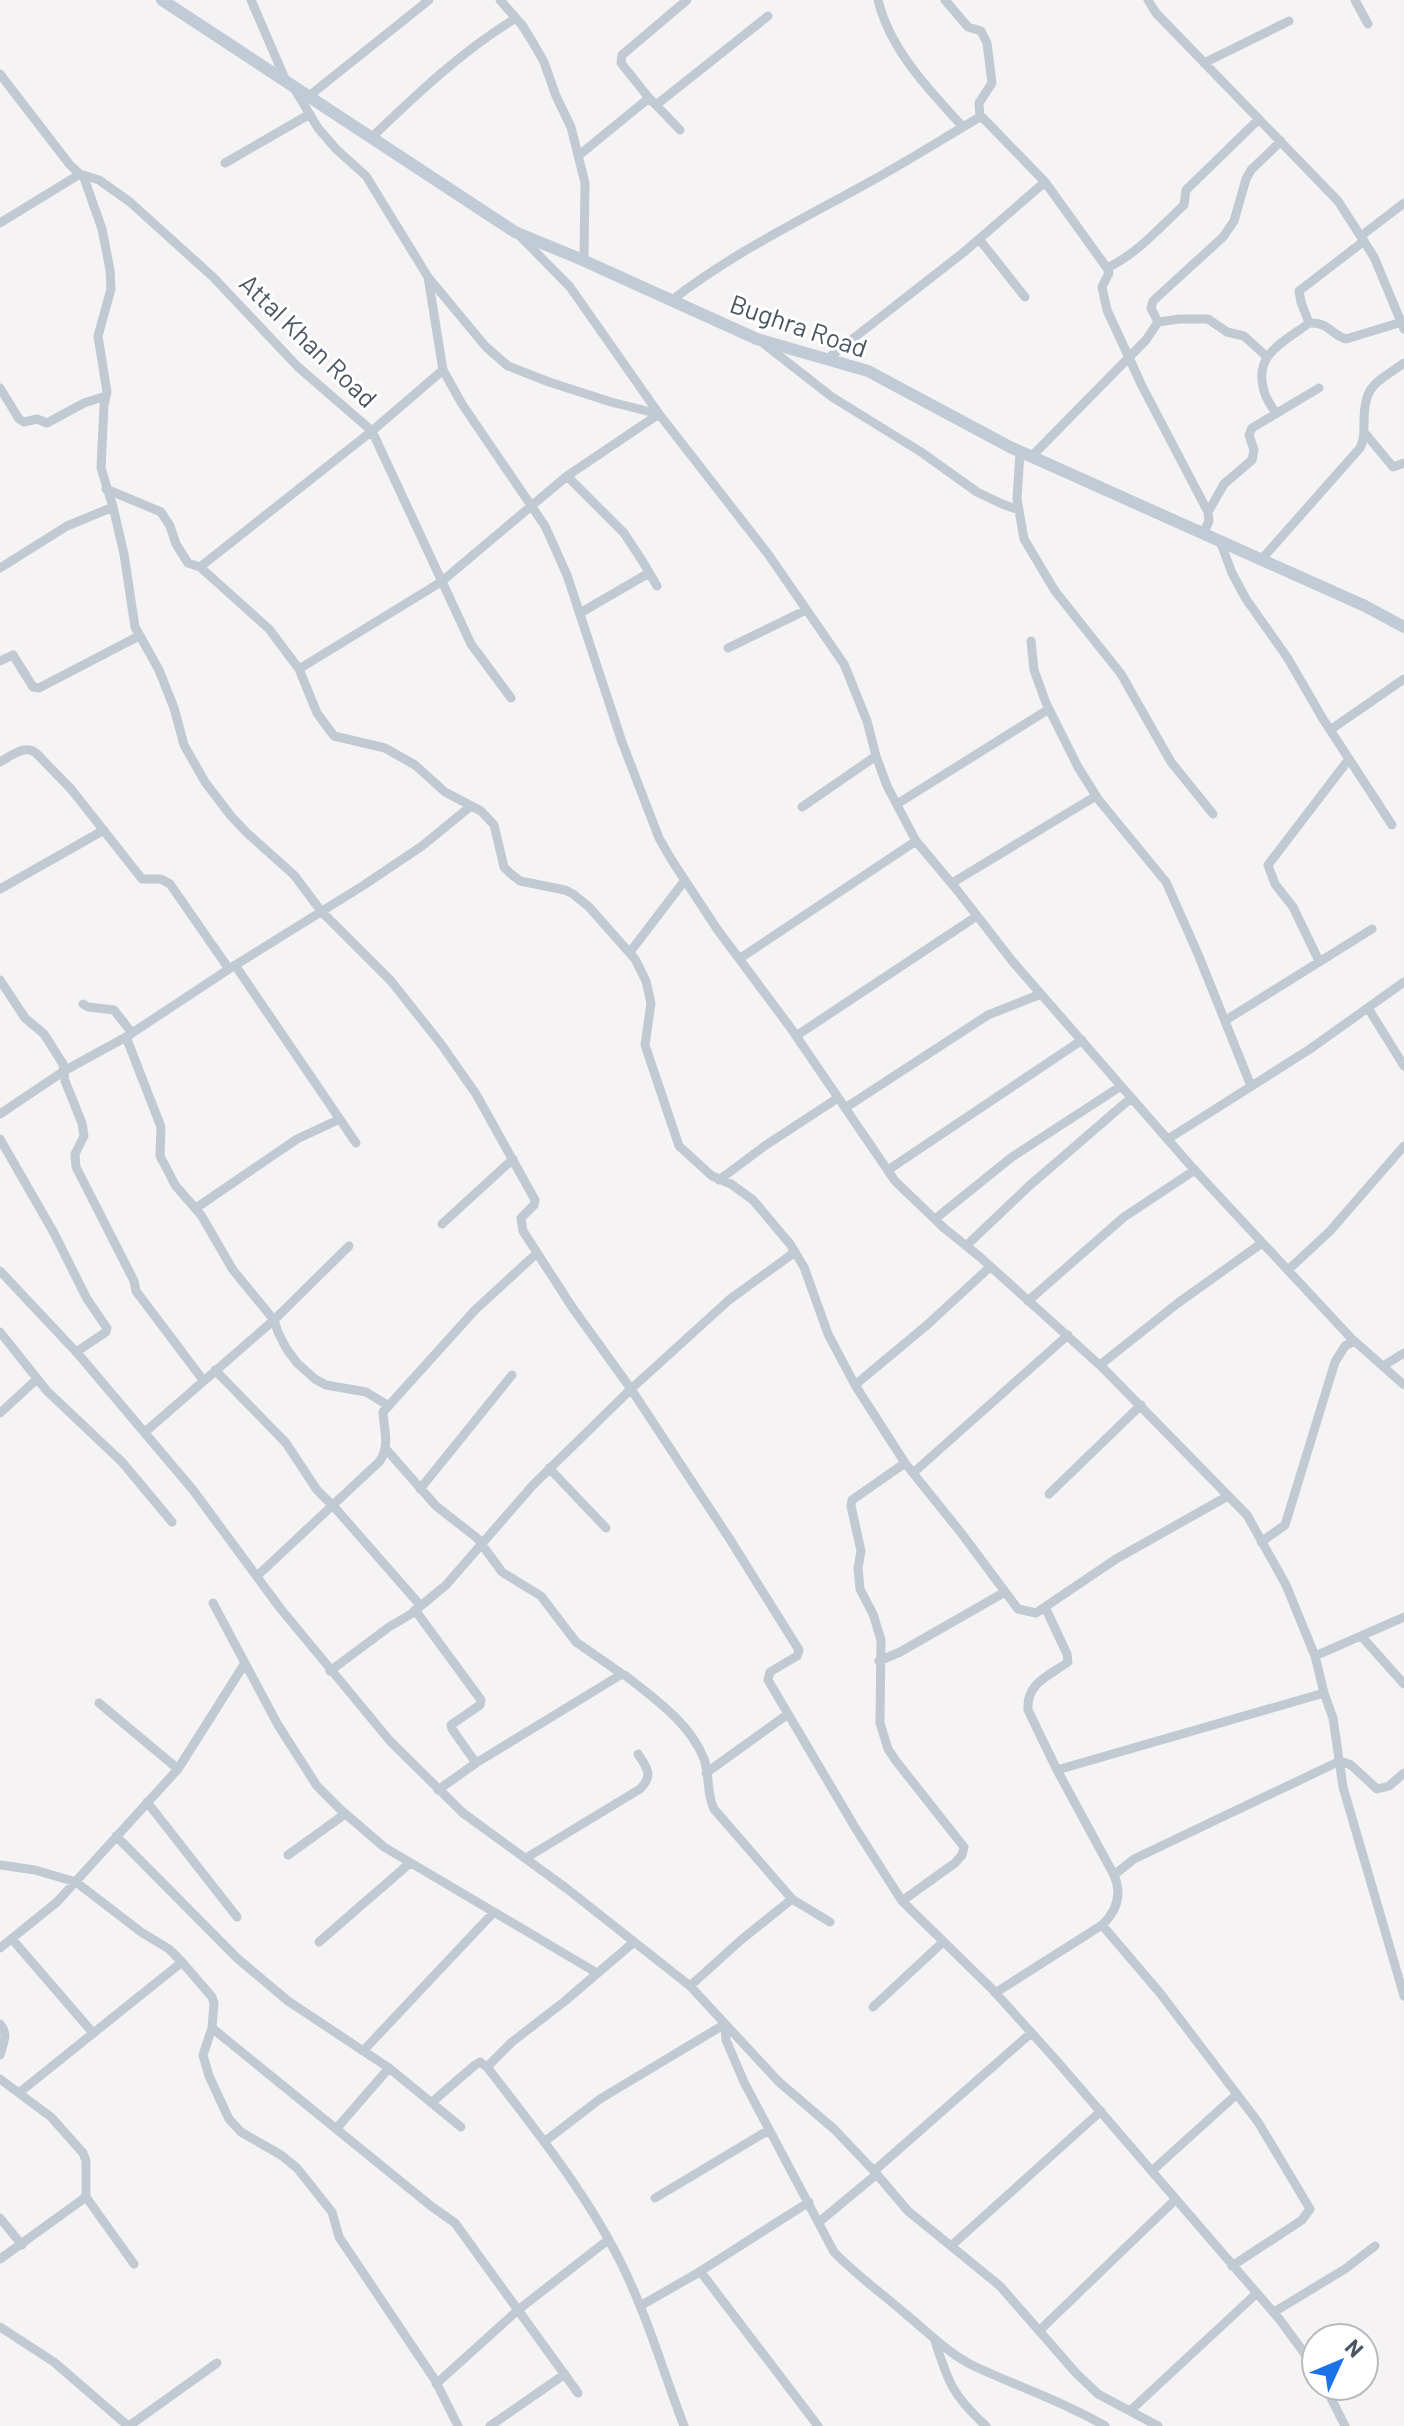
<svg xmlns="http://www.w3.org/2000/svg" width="1404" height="2426" font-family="Barlow,sans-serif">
  <rect width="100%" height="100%" fill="#f5f3f3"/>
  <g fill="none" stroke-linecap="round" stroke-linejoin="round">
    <path stroke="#c1cad2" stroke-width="9" d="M251,0L286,81
      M500,0L522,25L532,41L544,62L556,96L571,127L585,183L584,260
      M878,0C890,50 929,90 963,127
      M945,0L968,27L981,31L987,43L992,83L979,103L980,117
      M1148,0L1156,13L1338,201L1374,257L1404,329
      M1355,0L1368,24
      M1204,63L1289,21
      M0,74L70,165L80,174L99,180L130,202L213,277L298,367L372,431L471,644L511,698
      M294,88L318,128L336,149L366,176L428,277L486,347L508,366L549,382L611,402L659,414
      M309,96L429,0
      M649,98L621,63L622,55L687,0
      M656,105L680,130
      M372,137C418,93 462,51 516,18
      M578,156L649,98L656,105L768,16
      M225,163L310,114
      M83,175L102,229L110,270L111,289L98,336L107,392L104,405L101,468L113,507L124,554L135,627L159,670L174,708L184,745L205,782L231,816L247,833L294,875L321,911L391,981L441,1044L476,1094L535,1200L534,1205L521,1218L523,1231L572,1307L631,1389L731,1541L799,1650L797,1656L770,1672L768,1680L856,1829L902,1901L992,1989L1056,2060L1280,2320L1316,2369
      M0,223L80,174
      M520,236L570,287L659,414L768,554L844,664L867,721L876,756L887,786L916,841L957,890L1013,962L1190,1165L1351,1338L1404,1385
      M1361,236L1404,203
      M979,239L1025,297
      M1107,268C1137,254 1160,227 1184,205L1186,190L1259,119
      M428,277L443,370L462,404L545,526L567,575L622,742L659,838L671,859L717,929L790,1027L895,1181L944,1228L980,1257L1104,1369L1247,1515L1286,1585L1315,1656L1324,1693L1333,1718L1343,1787L1404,1996
      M672,300C734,252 805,218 873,180C909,160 944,138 980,117L983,118L1045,182L1107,268L1109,273L1102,287L1107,310L1142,386L1208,512L1209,521L1203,534
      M1158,322L1151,308L1153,301L1223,237L1234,221L1246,179L1251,170L1281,141
      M1309,323L1301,302L1299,291L1364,241
      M763,343L832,397L921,452L977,492L1002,504L1019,510
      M827,359L964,252L1045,182
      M0,388L19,419L24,422L37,419L47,423L84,403L106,396
      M1276,414C1272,406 1266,400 1264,391C1253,354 1283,343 1309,323C1329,322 1330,334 1346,339L1402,322
      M1364,432L1393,467L1404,463
      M1020,452L1017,499L1024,539L1055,591L1121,674L1171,762L1213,814
      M1031,457L1146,340L1158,322L1180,319H1208L1227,332L1244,336L1266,356
      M567,476L624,533L643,562L657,586
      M106,489L161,512L170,526L176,544L188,563L200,567L269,629L299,669L317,713L334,736L385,748L415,765L445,792L481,811L494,825L504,867L510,873L520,881L565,890L573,894L589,907L635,959L646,981L651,1003L645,1045L679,1146L712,1176L731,1184L753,1200L790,1244L804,1267L828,1334L855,1385L905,1463L962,1534L1018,1609L1036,1613L1116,1559L1228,1496
      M1208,512L1224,484L1252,460L1254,450L1249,435L1252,428L1319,388
      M1220,541L1232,573L1246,599L1287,657L1323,719L1392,825
      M1261,560L1360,448C1364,440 1364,433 1364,423C1364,384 1375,384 1404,363
      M200,567L372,431L443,370
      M0,568L67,526L113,507
      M580,613L649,573
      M1031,641L1034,670L1046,703L1078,767L1098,799L1166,882L1198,954L1251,1086
      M728,648L806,610
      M0,661L13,655L33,687L39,688L139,636
      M299,669L441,582L567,476L659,414
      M1330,730L1404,679
      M0,762C11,756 25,744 36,753L71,789L142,879H161L170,884L229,969
      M897,804L1049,709
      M802,807L876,756
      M952,883L1096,796
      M0,889L104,830
      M630,952L685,880
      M739,959L916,841
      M1319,961L1293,907L1275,884L1268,865L1349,759
      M235,965L356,1143
      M0,980L25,1018L44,1034L63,1064L65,1081L82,1123L84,1136L75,1154L76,1167L134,1281L136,1291L203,1380
      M83,1004L88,1007L114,1010L132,1033
      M1368,1008L1404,1066
      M1226,1020L1372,929
      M796,1036L977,916
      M126,1037L161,1127L160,1156L170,1175L175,1185L201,1215L233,1270L274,1320L278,1332L286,1348L297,1363L315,1379L326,1385L366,1392L389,1406
      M845,1108L988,1015L1041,994
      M0,1114L64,1071L126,1037L229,969L364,885L422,846L471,806
      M0,1139L54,1233L87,1299L107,1328L106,1332L76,1352
      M1168,1139L1310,1049L1404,982
      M888,1170L1082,1040
      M719,1180L766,1145L838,1098
      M196,1208L297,1139L340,1119
      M935,1219L1012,1157L1121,1086
      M442,1224L513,1159
      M966,1246L1029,1186L1131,1098
      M1288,1270L1330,1231L1404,1146
      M0,1271L79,1355L193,1490L280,1608L390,1741L463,1813L566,1888L690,1986L779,2082L834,2129L874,2171L908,2211L1000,2286L1076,2373L1098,2394L1158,2426
      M1028,1301L1124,1217L1195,1170
      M0,1332L47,1391L122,1462L172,1522
      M1100,1365L1178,1303L1262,1243
      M1383,1366L1404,1353
      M215,1370L286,1443L317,1490L336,1509L420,1605
      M855,1385L927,1325L990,1267
      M0,1413L37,1379
      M145,1432L274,1320L349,1246
      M385,1448L436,1506L477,1538L502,1572L541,1596L576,1642L622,1674
      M549,1468L606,1528
      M913,1473L1068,1335
      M420,1489L512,1375
      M1049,1494L1141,1405
      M1261,1542L1285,1525L1335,1362L1345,1346L1354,1341
      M257,1576L380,1461C390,1445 384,1430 383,1412L475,1310L537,1253
      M213,1603L278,1725L317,1786L341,1810L384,1847L597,1973
      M1045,1607L1067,1654L1068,1662C1049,1676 1026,1683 1028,1710L1057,1770L1114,1875
      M415,1610L481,1700L480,1705L451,1725L452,1729L476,1763
      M1362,1637L1404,1684
      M1315,1656L1404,1617
      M879,1661L900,1652L1005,1592
      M330,1671L389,1627L411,1614L446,1585L533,1485L631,1389L729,1300L795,1252
      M99,1703L178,1769
      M1057,1770L1324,1693
      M706,1773L788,1714
      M438,1790L476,1763L622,1674L626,1676C655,1699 690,1723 704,1759C710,1775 706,1793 714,1809L792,1899L741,1940L690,1986
      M147,1802L237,1917
      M116,1836L237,1958L288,2001L389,2068L461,2127
      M288,1855L345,1814
      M526,1858L640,1789C654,1775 647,1768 638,1754
      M0,1865L35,1870L76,1882L141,1932L169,1949L182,1962L212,1997L214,2003L212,2028L203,2055L209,2076L229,2119L241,2132L281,2155L297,2168L332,2212L339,2237L435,2380L458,2426
      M792,1899L830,1922
      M902,1901L955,1863L962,1855L964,1847L896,1761L888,1749L880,1723L881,1640L873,1614L860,1589L858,1568L861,1551L851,1506L852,1500L905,1463
      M1102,1925L1160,1993L1258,2122L1310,2209L1302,2220L1232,2266
      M12,1939L93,2033
      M319,1942L410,1863
      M0,1948L57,1902L178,1769L245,1663
      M995,1993L1102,1925C1117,1911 1122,1894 1114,1875L1134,1859L1340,1761L1351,1765L1377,1789L1389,1786L1404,1773
      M873,2007L943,1942
      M0,2024C9,2034 3,2044 0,2055
      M725,2024L726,2040L744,2082L834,2252C857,2276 883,2294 908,2316C930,2334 950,2355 976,2367C1019,2387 1064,2402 1105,2426
      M212,2028L431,2206L455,2223L578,2393
      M363,2051L493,1913
      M487,2067L512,2042L565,2001L634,1942
      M0,2079L51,2117L83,2153L86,2161V2197L134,2264
      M20,2092L182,1962
      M431,2103L475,2065L480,2062L487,2067C534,2128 584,2190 619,2259C646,2312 663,2371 684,2426
      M336,2129L389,2068
      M544,2142L600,2099L725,2024
      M1153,2170L1237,2094
      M874,2171L1031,2033
      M655,2198L769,2130
      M0,2218L22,2245
      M819,2222L877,2174
      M951,2246L1101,2111
      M0,2259L86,2197
      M700,2271L818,2426
      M640,2306L696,2274L809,2202
      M1274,2312L1345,2269L1375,2246
      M0,2327L54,2362L128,2426
      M1040,2330L1176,2199
      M935,2341C948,2382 953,2396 986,2426
      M436,2384L518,2310L608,2240
      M1325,2386L1345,2426
      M1130,2411L1257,2293
      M129,2426L217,2363
      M490,2426L565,2374"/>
    <path stroke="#c1cbd6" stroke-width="12" d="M162,0L515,232L578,258L757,339L868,371L1010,447L1365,606L1404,627"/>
  </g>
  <g text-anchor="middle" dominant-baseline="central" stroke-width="6" stroke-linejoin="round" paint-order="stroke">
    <g font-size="26" fill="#4a5661" stroke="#fff">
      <text transform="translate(799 325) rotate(19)">Bughra Road</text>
      <text transform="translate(309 340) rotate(44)">Attal Khan Road</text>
    </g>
  </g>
  <g transform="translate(1340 2362) rotate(46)"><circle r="38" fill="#ffffff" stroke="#b7bbc0" stroke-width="2"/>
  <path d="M0-6L14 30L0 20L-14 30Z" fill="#1a73e8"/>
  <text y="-12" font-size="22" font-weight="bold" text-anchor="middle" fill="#4a5661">N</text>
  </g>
</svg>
